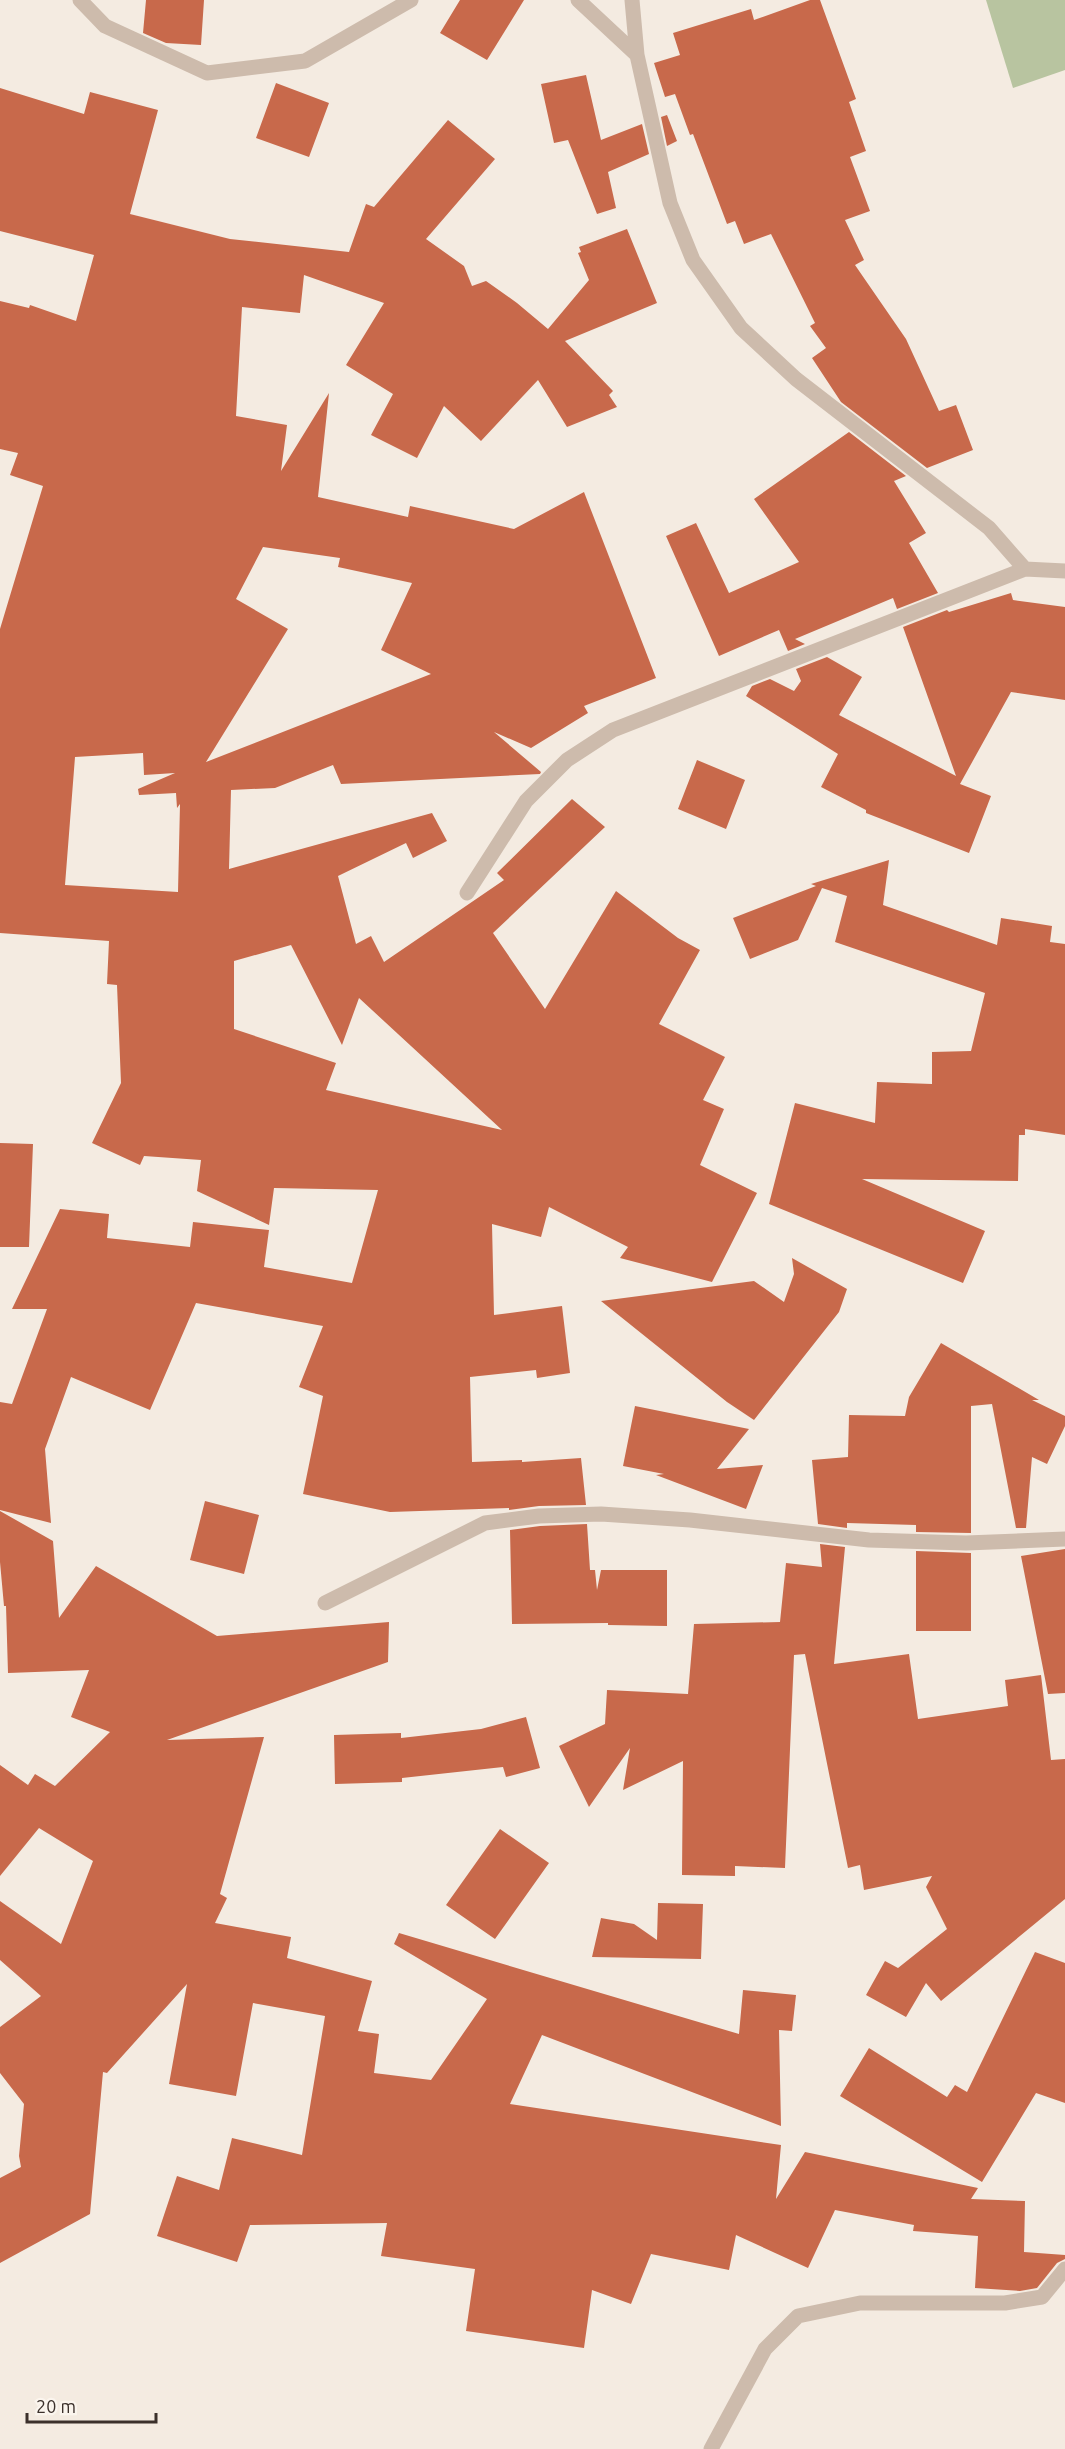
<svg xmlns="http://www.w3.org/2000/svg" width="1065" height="2449" font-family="Ubuntu,sans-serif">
  <rect width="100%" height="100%" fill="#f4ebe1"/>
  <path fill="#b8c4a0" d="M986,0H1065V70L1013,88Z"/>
  <path fill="#c8694b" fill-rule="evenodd" d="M146,0H204L201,45L166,43L143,33Z
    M460,0H524L487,60L440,33Z
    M810,0H820L856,99L849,102L866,151L850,157L870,211L845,220L864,260L855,265L906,339L939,411L956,405L973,450L927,468L841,402L812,358L826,348L810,326L815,323L771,234L744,244L735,221L727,224L693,134L690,135L675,94L665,97L654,63L680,55L673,33L751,9L754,20Z
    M586,75L601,140L642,124L649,154L608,172L616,208L597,214L568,140L554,143L541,84Z
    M276,83L329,103L309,157L256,138Z
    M0,88L84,114L90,92L158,110L130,214L230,239L349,252L366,204L374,207L448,120L495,159L426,239L464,266L472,286L486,281L517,303L548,329L589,280L578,253L581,252L579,247L627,229L657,303L565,341L613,391L609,395L617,407L567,427L538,380L481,441L444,406L417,458L371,435L393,394L346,365L384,303L304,275L300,313L242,307L236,416L287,425L281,471L329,393L318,497L408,517L410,506L514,529L584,492L656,678L584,706L588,713L531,748L494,732L541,772L540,774L341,784L333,765L275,788L231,790L229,869L432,813L447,841L413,858L406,843L338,876L356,944L371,936L384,962L504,880L497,873L572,799L605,827L493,933L545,1009L616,891L678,938L700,950L659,1024L725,1057L703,1100L724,1109L700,1165L757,1193L712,1282L620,1258L628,1247L549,1207L541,1237L492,1224L494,1315L562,1306L570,1373L537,1378L536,1370L470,1377L472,1462L522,1460V1462L581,1458L586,1505L539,1506L509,1510V1508L390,1512L303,1494L323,1396L299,1387L323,1326L196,1303L150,1410L71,1377L45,1449L51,1523L0,1510V1402L12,1404L47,1309H12L60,1209L109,1214L107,1238L190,1247L193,1222L269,1230L264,1267L352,1283L378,1190L274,1188L269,1225L197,1191L201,1160L144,1156L140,1165L92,1143L121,1083L117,985L107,984L109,941L0,933V629L43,486L10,475L18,453L0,449V301L29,308L30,305L76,321L94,255L0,231ZM263,547L340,558L338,567L412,583L381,650L431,674L206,762L288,629L236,599ZM143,753L144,775L175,773L138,789L139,795L176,793L177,808L180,804L178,892L65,885L75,757ZM291,945L342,1045L359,998L502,1130L326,1090L336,1063L234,1029V961Z
    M667,115L677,141L667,146L661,117Z
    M849,432L906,476L894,481L926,533L909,543L938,593L897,609L893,598L795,639L805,644L788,651L779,630L719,656L666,536L696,523L729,593L799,562L754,499Z
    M1011,593L1013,600L1065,607V700L1011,692L960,784L991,796L969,853L866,813V810L821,787L838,754L746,696L752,686L770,679L794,691L801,681L796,669L827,657L862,677L839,715L956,776L903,627L947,610L949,612Z
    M697,760L745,780L726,829L678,809Z
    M889,860L883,905L997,945L1001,918L1052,926L1050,942L1065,944V1135L1025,1129V1135H1019L1018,1181L862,1179L985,1231L963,1283L769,1204L795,1103L875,1123L877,1082L932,1084V1052L971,1051L985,993L835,942L847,896L822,888L798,940L750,959L733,918L816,886L811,884Z
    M0,1143L33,1144L29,1247H0Z
    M792,1258L847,1289L839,1312L754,1420L727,1402L601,1301L754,1281L784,1302L794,1274Z
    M941,1343L1039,1400H1032L1065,1416V1426L1047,1464L1032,1457L1026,1528H1016L992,1404L971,1406V1533L916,1532V1525L847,1523V1528L818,1524L812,1460L848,1457L849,1415L905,1416L909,1397Z
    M635,1406L749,1429L717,1469L763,1465L746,1509L656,1475L664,1474L623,1466Z
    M205,1501L259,1515L244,1574L190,1560Z
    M0,1511L53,1541L59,1618L96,1566L217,1636L389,1622L388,1662L167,1740L264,1737L220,1894L227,1898L215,1923L291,1937L287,1958L372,1981L358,2031L379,2034L374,2073L431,2080L487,1999L394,1944L399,1933L739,2034L743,1990L796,1995L792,2031L779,2030L781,2126L542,2035L510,2104L781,2145L776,2199L805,2152L978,2188L971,2199L1025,2201L1024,2252L1065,2255V2259L1057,2263L1037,2288L1020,2291L975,2288L978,2236L913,2231L914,2225L835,2210L808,2268L736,2235L729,2270L651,2254L631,2304L592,2290L584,2348L466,2331L475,2269L381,2256L387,2223L250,2225L237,2262L157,2236L177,2176L219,2190L232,2138L302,2155L325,2016L253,2003L236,2096L169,2084L187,1984L107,2073L103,2072L90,2214L0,2263V2178L21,2167L19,2156L24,2104L0,2073V2027L41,1996L0,1960V1901L61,1944L93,1861L39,1828L0,1876V1765L28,1785L35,1774L55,1786L110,1732L71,1717L89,1670L8,1673L6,1606H4L0,1562Z
    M587,1524L590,1570H595L597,1590L601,1570H667V1626L608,1625V1623L512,1624L510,1530L540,1526Z
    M820,1544L845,1547L834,1664L909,1654L918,1719L1008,1706L1005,1680L1041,1675L1051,1760L1065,1759V1899L941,2001L926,1983L906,2017L866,1995L885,1961L898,1968L947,1929L926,1887L932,1876L864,1890L860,1865L848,1868L805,1654L794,1655L785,1868L735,1866V1876L682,1875L683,1761L623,1790L630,1748L589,1807L559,1746L605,1724L607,1690L688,1694L694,1624L780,1622L786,1563L822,1567Z
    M1065,1549V1693L1048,1694L1021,1556Z
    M916,1551L971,1553V1631H916Z
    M526,1717L540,1768L506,1777L503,1767L402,1778V1782L335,1784L334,1735L401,1733V1738L481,1729Z
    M500,1829L549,1863L495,1939L446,1905Z
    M658,1903L703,1904L701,1959L592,1957L601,1918L634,1924L657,1940Z
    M1035,1952L1065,1963V2103L1036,2093L982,2182L840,2096L869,2048L947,2097L955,2085L967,2092Z"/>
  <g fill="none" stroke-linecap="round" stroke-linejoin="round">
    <path stroke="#cdbbac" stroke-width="15" d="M80,0L105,26L207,73L305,61L411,0
      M578,0L637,55
      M632,0L637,55L670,203L693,260L741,328L796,379L989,528L1025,569
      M467,893L526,801L567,760L613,730L1025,569L1065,571
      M325,1603L485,1523L539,1516L601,1514L690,1520L869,1540L966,1543L1065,1539
      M711,2449L765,2349L798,2316L860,2303H1005L1042,2297L1065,2269"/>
  </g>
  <path d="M27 2413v9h129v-9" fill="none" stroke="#3b302b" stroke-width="3"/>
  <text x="36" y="2413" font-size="18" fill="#3b302b" stroke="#fbf5ee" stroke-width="4.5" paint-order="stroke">20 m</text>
</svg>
